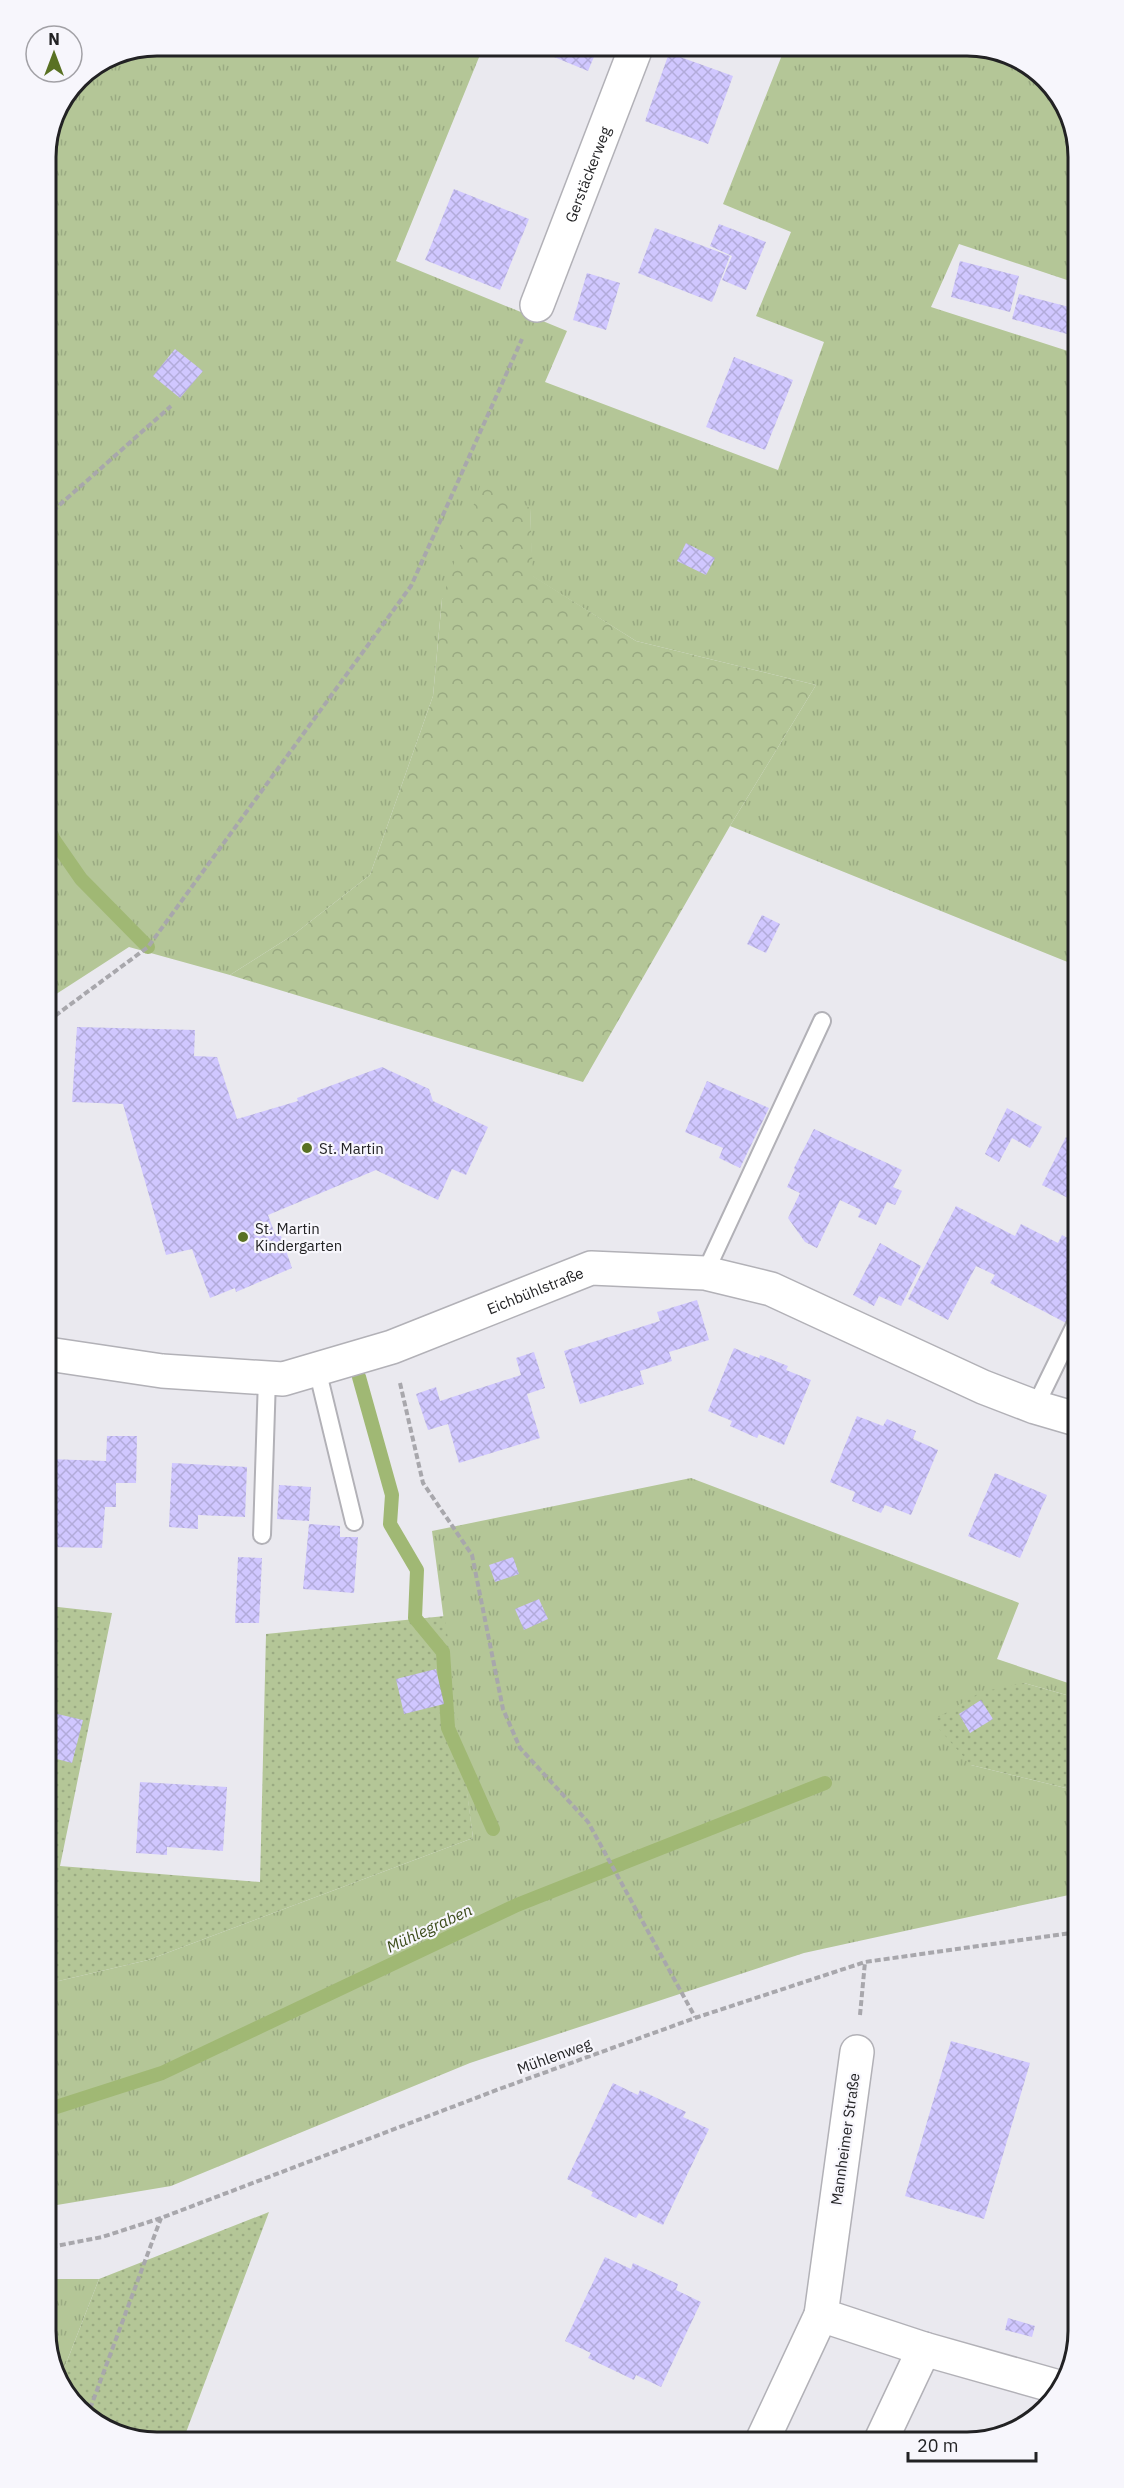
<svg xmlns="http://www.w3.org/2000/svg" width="1124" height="2488" font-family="'IBM Plex Sans',sans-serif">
  <defs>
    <pattern id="grass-tufts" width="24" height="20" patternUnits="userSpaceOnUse" patternTransform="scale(1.5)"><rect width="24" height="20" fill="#b4c697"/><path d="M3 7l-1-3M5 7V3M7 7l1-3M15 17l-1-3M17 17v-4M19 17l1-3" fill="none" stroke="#9aaa82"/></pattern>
    <pattern id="forest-crowns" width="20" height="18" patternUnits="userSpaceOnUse" patternTransform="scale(1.5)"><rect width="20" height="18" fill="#b4c697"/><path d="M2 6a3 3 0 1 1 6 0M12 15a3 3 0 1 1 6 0" fill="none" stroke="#9aaa82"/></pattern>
    <pattern id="garden-dots" width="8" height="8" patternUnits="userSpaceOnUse" patternTransform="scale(1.5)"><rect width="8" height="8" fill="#b4c697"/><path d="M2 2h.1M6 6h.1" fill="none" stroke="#9aaa82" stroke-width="1.8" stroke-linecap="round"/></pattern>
    <pattern id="building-cross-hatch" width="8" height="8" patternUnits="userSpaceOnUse" patternTransform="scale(1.5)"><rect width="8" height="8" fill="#d0c7ff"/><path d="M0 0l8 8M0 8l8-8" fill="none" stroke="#b2abda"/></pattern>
  </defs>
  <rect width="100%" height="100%" fill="#eae9ef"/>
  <path fill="url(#grass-tufts)" d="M157,45H484L396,261L567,331L545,382L778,470L824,342L756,316L791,232L723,204L786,45H975L1035,68L1073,121V282L959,244L931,307L1074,353L1075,965L730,826L816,685L636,641L532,576L530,508L442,599L433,696L370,875L293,935L230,975L129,947L47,1000L45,150L78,78L114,53Z
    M691,1478L1019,1603L997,1659L1077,1686V1698L1024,1683L971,1765L1078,1791V1893L804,1953L470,2063L171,2186L51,2206L50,1983L148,1960L473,1838L432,1531Z
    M51,2279H99L60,2379L51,2367Z"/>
  <path fill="url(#forest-crowns)" d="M481,483L530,508L533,576L636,641L816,685L730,826L583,1082L230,975L293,935L370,875L433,696L442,599Z"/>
  <path fill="url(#garden-dots)" d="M49,1606L112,1613L60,1866L260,1882L266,1634L445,1616L473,1838L148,1960L50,1983Z
    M1024,1683L1077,1698L1078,1791L971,1765L932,1721L981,1692Z
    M269,2212L182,2443H149L89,2420L60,2379L99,2279Z"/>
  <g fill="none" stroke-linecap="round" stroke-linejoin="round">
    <path stroke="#a0b874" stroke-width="14" d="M47,830L81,879L148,947
      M359,1377L392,1495L390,1524L417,1570L415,1618L443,1652L448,1728L493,1829
      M50,2109L162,2073L517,1905L825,1783"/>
  </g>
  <path fill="url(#building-cross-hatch)" d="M525,45H599L588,71Z
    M669,53L733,76L708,144L645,121Z
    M454,189L529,219L500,290L425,260Z
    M719,224L766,242L746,290L722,280L732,256L710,246Z
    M655,228L730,256L712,302L638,273Z
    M960,261L1019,276L1010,312L951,297Z
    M587,273L620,283L606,330L573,320Z
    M1019,294L1073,308L1067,334L1012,319Z
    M175,349L203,371L180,398L153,376Z
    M734,357L793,380L765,450L706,427Z
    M686,543L715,558L706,575L677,561Z
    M46,566L54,573L46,581Z
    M762,915L780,924L766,953L747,944Z
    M77,1027L195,1030L194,1056L217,1057L237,1119L298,1101L297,1098L382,1067L429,1089L433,1101L488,1127L466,1175L452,1169L438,1200L376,1170L268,1215L275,1234L280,1233L292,1268L236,1292L235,1288L210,1298L192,1249L166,1255L123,1104L72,1102Z
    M707,1081L769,1108L740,1168L719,1158L723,1148L685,1132Z
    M1007,1108L1042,1127L1030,1148L1012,1138L999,1162L985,1154Z
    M814,1129L902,1170L893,1187L902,1191L895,1205L887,1202L876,1225L858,1217L861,1210L840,1200L817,1248L805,1242L788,1218L800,1193L787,1187L795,1170L794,1168Z
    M1066,1137L1076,1142V1202L1042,1185Z
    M956,1206L1015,1236L1021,1224L1058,1243L1062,1235L1076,1242V1302L1066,1323L990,1283L995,1275L976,1266L948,1320L908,1299Z
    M880,1243L921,1266L901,1306L879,1296L874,1306L853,1295Z
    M697,1300L709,1340L669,1352L672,1361L640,1371L644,1384L580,1404L564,1351L660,1321L657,1312Z
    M734,1348L759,1358L760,1355L788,1366L786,1370L811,1380L784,1445L759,1434L757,1438L730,1426L732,1421L708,1411Z
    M534,1352L545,1388L527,1394L540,1438L459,1463L448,1424L428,1430L416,1394L436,1387L440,1401L521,1375L516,1358Z
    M857,1416L883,1426L887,1419L916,1431L913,1439L938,1450L911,1515L885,1505L881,1513L852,1501L855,1492L830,1482Z
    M107,1436H137L136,1483H116V1507H105L102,1548L49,1547V1459L106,1461Z
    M172,1463L247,1467L245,1517L198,1515V1529L169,1527Z
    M995,1473L1047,1495L1020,1558L968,1536Z
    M279,1485L311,1487L309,1521L277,1519Z
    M309,1524L340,1526V1537H358L354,1593L303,1589Z
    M238,1557L262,1558L259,1623H235Z
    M513,1557L519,1574L495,1582L489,1565Z
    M539,1599L548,1619L524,1630L515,1609Z
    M436,1669L444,1704L404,1714L396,1679Z
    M981,1700L993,1719L970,1733L959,1714Z
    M49,1712L83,1720L72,1763L49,1757Z
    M140,1782L227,1787L223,1851L167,1847V1855L136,1853Z
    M951,2041L1030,2063L984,2219L905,2196Z
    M613,2083L638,2095L640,2090L686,2112L683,2117L709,2129L663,2225L639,2213L636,2218L591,2196L593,2192L567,2179Z
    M605,2257L631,2269L633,2263L678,2284L676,2290L701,2302L661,2387L636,2375L634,2380L588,2358L591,2353L565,2341Z
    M1008,2318L1035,2326L1032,2337L1005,2330Z"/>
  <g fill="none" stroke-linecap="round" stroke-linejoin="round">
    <g stroke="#b2b1b7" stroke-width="20">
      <path id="lane" d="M705,1273L822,1021
        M317,1369L354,1522
        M1035,1407L1076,1323
        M262,1535L267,1378"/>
    </g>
    <g stroke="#b2b1b7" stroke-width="36">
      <g id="street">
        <path id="s1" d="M537,305L637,45"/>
        <path id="s2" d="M48,1354L162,1371L283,1379L392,1347L591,1268L705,1273L771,1289L983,1387L1035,1407L1076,1419"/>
        <path d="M857,2052L821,2315L924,2349L1062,2388"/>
        <path d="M882,2438L924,2349"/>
        <path d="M763,2439L821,2315"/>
      </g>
    </g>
    <path stroke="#a8a7ac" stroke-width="4" stroke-dasharray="6 3" stroke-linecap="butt" d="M46,517L171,406
      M48,1021L148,947L411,586L522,339
      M400,1383L423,1483L472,1555L503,1709L520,1748L588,1822L695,2017
      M860,2015L865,1962
      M51,2247L102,2237L161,2218L502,2088L695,2018L865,1962L1078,1932
      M87,2417L161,2218"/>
    <use href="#lane" stroke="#fff" stroke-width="16"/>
    <use href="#street" stroke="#fff" stroke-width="33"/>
  </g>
  <g fill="#597123" stroke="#f7f6fc" stroke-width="2">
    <circle cx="307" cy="1148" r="6"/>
    <circle cx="243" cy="1237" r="6"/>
  </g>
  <g text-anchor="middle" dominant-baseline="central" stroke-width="4.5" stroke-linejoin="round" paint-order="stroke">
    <g font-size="15" fill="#222224" stroke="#f7f6fc">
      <text stroke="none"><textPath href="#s1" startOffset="140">Gerstäckerweg</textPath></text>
      <text stroke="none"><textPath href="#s2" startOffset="504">Eichbühlstraße</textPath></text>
      <text transform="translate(554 2056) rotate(-20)">Mühlenweg</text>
      <text transform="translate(845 2139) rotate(-82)">Mannheimer Straße</text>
    </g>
    <g font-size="15" fill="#222224" stroke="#f7f6fc" text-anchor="start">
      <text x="319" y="1148">St. Martin</text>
      <text x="255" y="1228">St. Martin<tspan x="255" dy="17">Kindergarten</tspan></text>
    </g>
    <g font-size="16" font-style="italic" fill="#3b4b1a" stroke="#f7f6fc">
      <text transform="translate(429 1928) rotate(-25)">Mühlegraben</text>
    </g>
  </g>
  <path d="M0 0H1124V2488H0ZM157 56H967A101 101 0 0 1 1068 157V2331A101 101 0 0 1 967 2432H157A101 101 0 0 1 56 2331V157A101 101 0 0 1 157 56Z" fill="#f7f6fc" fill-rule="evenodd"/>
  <path fill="none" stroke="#222224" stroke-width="3" d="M157 56H967A101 101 0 0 1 1068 157V2331A101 101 0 0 1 967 2432H157A101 101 0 0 1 56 2331V157A101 101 0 0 1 157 56Z"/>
  <g transform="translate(54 54)"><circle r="28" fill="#f7f6fc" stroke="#a2a1a6" stroke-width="1.5"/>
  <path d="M0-4.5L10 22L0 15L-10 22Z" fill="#597123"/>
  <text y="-9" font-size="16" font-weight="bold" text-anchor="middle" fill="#222224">N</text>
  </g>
  <path d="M908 2452v9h128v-9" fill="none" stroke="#222224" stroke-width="3"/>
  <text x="917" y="2452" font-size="18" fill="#222224" stroke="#f7f6fc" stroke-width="4.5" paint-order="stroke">20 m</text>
</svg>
